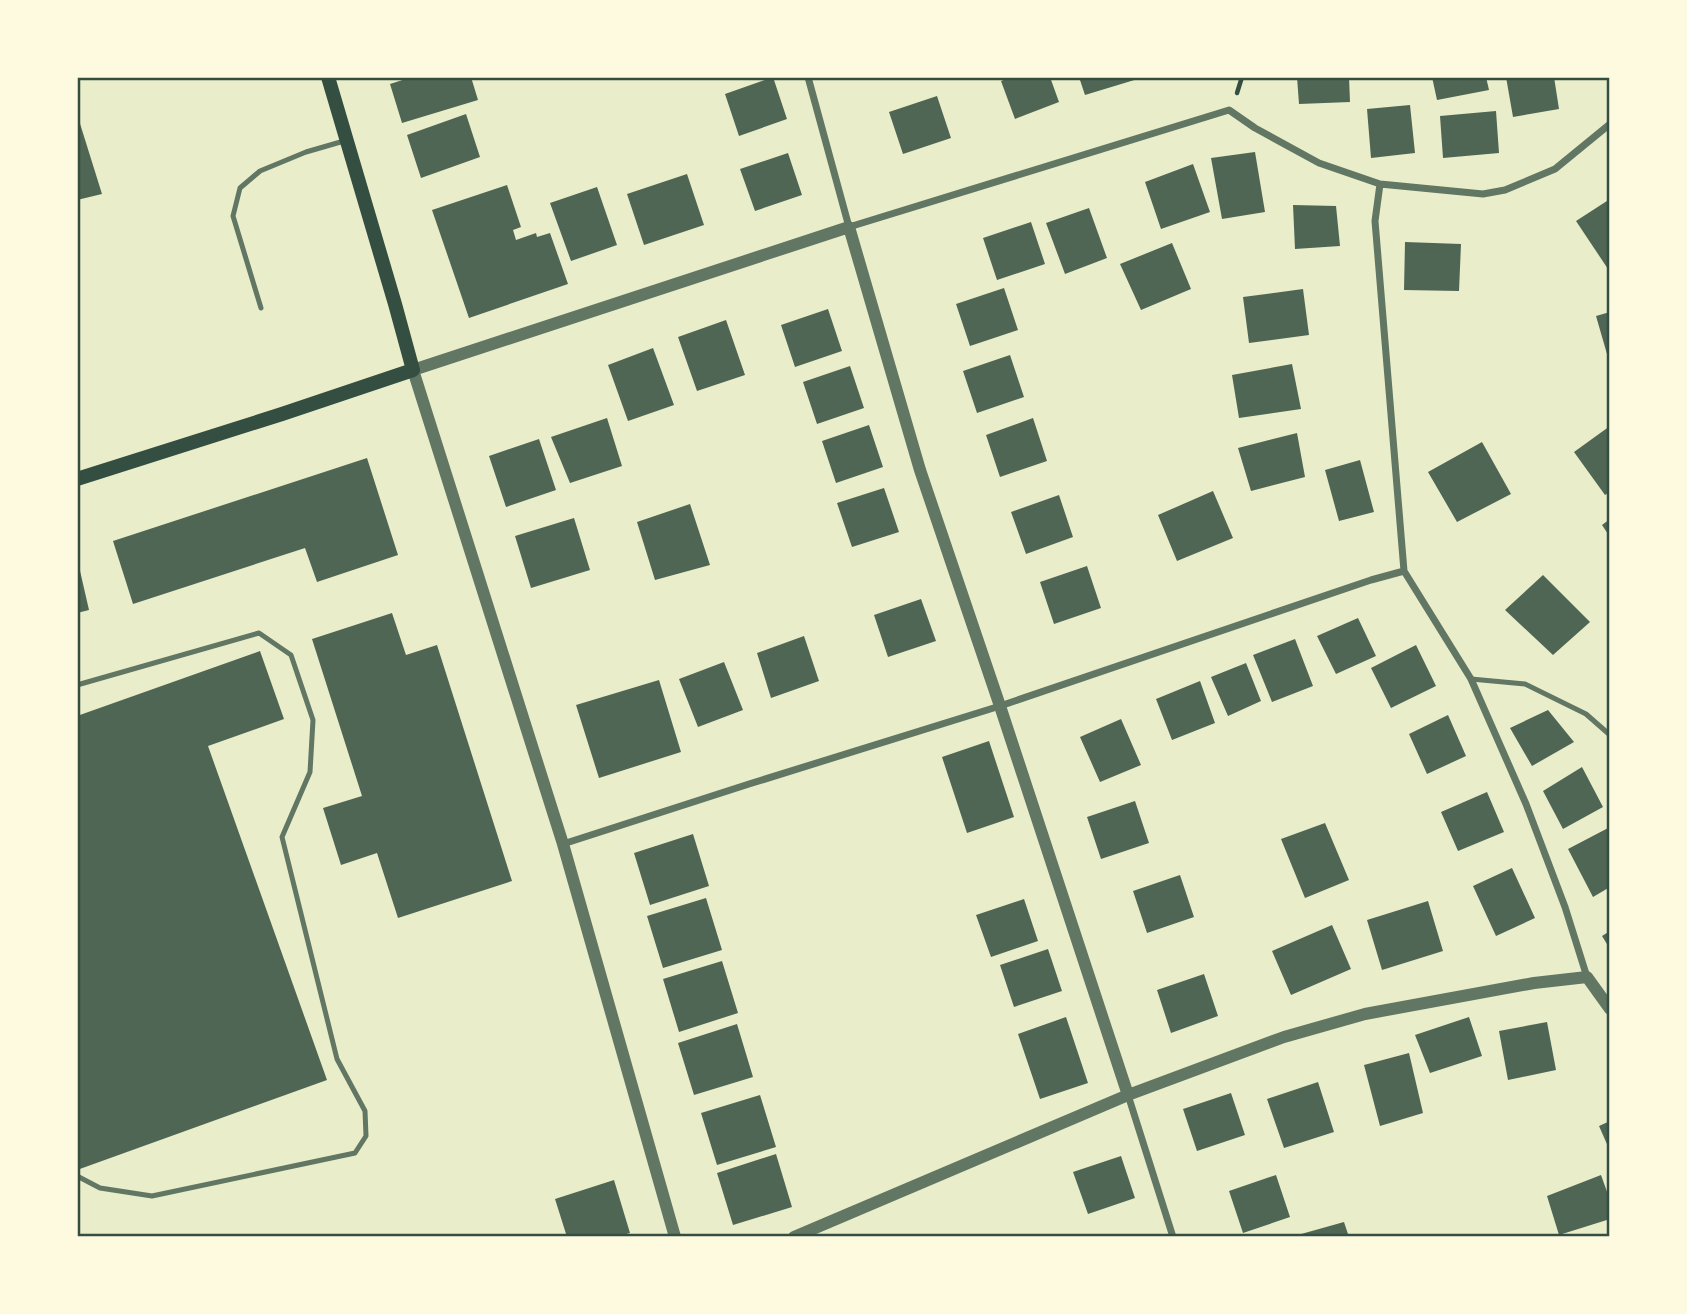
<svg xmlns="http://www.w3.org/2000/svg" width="1687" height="1314" font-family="Raleway,sans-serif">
  <rect width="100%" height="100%" fill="#e9edc9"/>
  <path fill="#4f6655" d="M412,77H471L478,100L402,123L390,84Z
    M773,77L787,119L739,136L725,94Z
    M1011,77H1050L1059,102L1015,119L1001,81Z
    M1079,77H1141V78L1085,95Z
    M1297,77H1349L1350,102L1299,104Z
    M1432,77H1486L1489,90L1437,100Z
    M1506,77H1554L1559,109L1513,117Z
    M937,96L951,138L903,154L889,112Z
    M1410,105L1415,153L1371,158L1367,109Z
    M1496,111L1499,153L1443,158L1440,116Z
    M77,114L102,194L77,200Z
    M466,114L480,157L421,178L407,135Z
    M1255,152L1265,212L1222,219L1211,158Z
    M788,153L802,195L755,211L740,169Z
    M1193,164L1210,212L1161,229L1145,182Z
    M687,174L704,225L644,245L627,194Z
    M507,185L521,227L513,230L516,240L536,233L537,237L550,233L568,284L469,318L432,210Z
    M597,187L617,245L571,261L550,203Z
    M1610,199V268L1608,269L1576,221Z
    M1293,205L1336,206L1340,246L1295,249Z
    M1089,208L1107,258L1065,274L1046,223Z
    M1031,222L1045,264L997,280L983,238Z
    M1405,242L1461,244L1459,291L1404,290Z
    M1172,243L1191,289L1141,310L1120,264Z
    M1004,288L1018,330L970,346L956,304Z
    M1303,289L1309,335L1249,343L1243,297Z
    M828,309L842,351L795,367L781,325Z
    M1610,312V361H1609L1596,316Z
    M726,320L745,375L697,391L678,337Z
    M653,348L674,405L628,421L608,365Z
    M1010,355L1024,397L977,413L963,371Z
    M1292,364L1301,409L1239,418L1232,375Z
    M850,366L864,408L817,424L803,382Z
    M607,418L622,466L570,483L551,437Z
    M1033,418L1047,461L1000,477L986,435Z
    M869,425L883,467L836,483L822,441Z
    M1610,426V492L1605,495L1574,452Z
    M1297,433L1305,477L1251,491L1238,448Z
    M539,439L556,490L506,507L489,456Z
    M1482,442L1511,494L1457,522L1428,472Z
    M367,458L398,555L317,582L305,548L133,604L113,541Z
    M1360,460L1374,512L1339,521L1325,470Z
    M884,488L899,532L852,547L837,503Z
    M1213,491L1233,538L1177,561L1158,515Z
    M1059,495L1073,537L1026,554L1011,512Z
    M690,504L710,565L655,580L637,522Z
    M574,518L590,570L531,588L515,536Z
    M1610,519V537L1602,525Z
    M78,562L89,610L77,613V563Z
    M1087,566L1101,608L1054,624L1040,582Z
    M1543,575L1590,622L1553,655L1505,610Z
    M921,599L936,641L888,657L874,615Z
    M392,613L406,655L437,645L512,881L398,918L377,853L341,865L323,808L362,796L312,639Z
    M1358,618L1376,656L1336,674L1317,636Z
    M804,636L819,681L771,698L757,653Z
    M1295,639L1313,686L1272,702L1253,655Z
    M1416,645L1436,686L1391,708L1371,668Z
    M260,651L284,719L208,746L327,1080L77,1170V716Z
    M724,662L743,710L698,727L679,679Z
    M1246,663L1261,701L1228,716L1211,677Z
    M659,680L681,752L599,778L576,705Z
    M1200,681L1215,723L1172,740L1156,699Z
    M1548,710L1574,742L1532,766L1510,728Z
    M1448,715L1466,756L1427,774L1409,734Z
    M1121,719L1141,765L1100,782L1080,737Z
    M989,741L1014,817L967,833L942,757Z
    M1582,767L1603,807L1563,829L1543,791Z
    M1487,792L1504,832L1458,851L1441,812Z
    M1135,801L1149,843L1101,859L1087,817Z
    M1325,823L1349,880L1305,898L1281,839Z
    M1610,827V887L1593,897L1568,849Z
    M693,834L709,886L650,905L634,853Z
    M1512,868L1535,918L1496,936L1473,886Z
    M1180,875L1194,917L1147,933L1133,891Z
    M706,898L722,950L663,968L647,916Z
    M1024,899L1038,941L991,957L976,915Z
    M1428,901L1443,951L1382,970L1367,920Z
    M1332,925L1351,969L1291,995L1272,951Z
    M1610,931V949L1602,936Z
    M1048,949L1062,991L1014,1007L1000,965Z
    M722,961L738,1013L679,1032L663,979Z
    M1204,974L1218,1016L1171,1033L1157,990Z
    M1066,1017L1088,1083L1040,1099L1018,1034Z
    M1469,1017L1482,1056L1430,1073L1415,1035Z
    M1547,1022L1556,1070L1508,1080L1499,1031Z
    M737,1024L753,1077L694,1095L678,1043Z
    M1409,1053L1423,1113L1380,1126L1364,1065Z
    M1318,1082L1334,1132L1284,1148L1267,1099Z
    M1231,1093L1245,1135L1197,1151L1183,1109Z
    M760,1095L776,1147L717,1165L701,1113Z
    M1610,1121V1151L1599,1126Z
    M776,1154L792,1207L733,1225L717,1173Z
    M1121,1156L1135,1198L1088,1214L1073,1172Z
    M1276,1175L1290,1217L1243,1233L1229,1191Z
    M1601,1175L1610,1200V1219L1559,1235L1547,1196Z
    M614,1180L630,1233L616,1237H567L555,1199Z
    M1344,1222L1349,1237H1294V1236Z"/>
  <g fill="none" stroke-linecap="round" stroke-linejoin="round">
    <path stroke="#344e41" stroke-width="4.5" d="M1237,93L1242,77"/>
    <path stroke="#617663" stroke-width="5" d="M261,308L233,216L240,188L260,171L306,152L344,141
      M1471,679L1525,684L1586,714L1610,735
      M77,685L259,633L291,655L313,720L310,772L282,837L337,1059L365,1111L366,1136L355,1153L152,1196L100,1188L77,1176"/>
    <path stroke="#617663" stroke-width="7" d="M808,77L849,227L1229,110L1255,128L1319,163L1380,184L1375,221L1404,571L1471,679L1526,804L1565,907L1587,977
      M1380,184L1483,194L1505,190L1555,169L1610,124
      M563,844L749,784L1000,706L1371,580L1404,571
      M1128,1095L1173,1237"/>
    <path stroke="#617663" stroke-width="12" d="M675,1237L563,844L413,370L849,227L920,470L1000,706L1128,1095
      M794,1237L1128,1095L1284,1037L1365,1014L1534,983L1587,977L1610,1009"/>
    <path stroke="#344e41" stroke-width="14" d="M77,479L282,414L413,370L395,304L328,77"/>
  </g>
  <rect width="1687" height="1314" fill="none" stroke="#fefae0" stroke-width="158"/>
  <rect x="79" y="79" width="1529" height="1156" fill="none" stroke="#344e41" stroke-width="2.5"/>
</svg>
